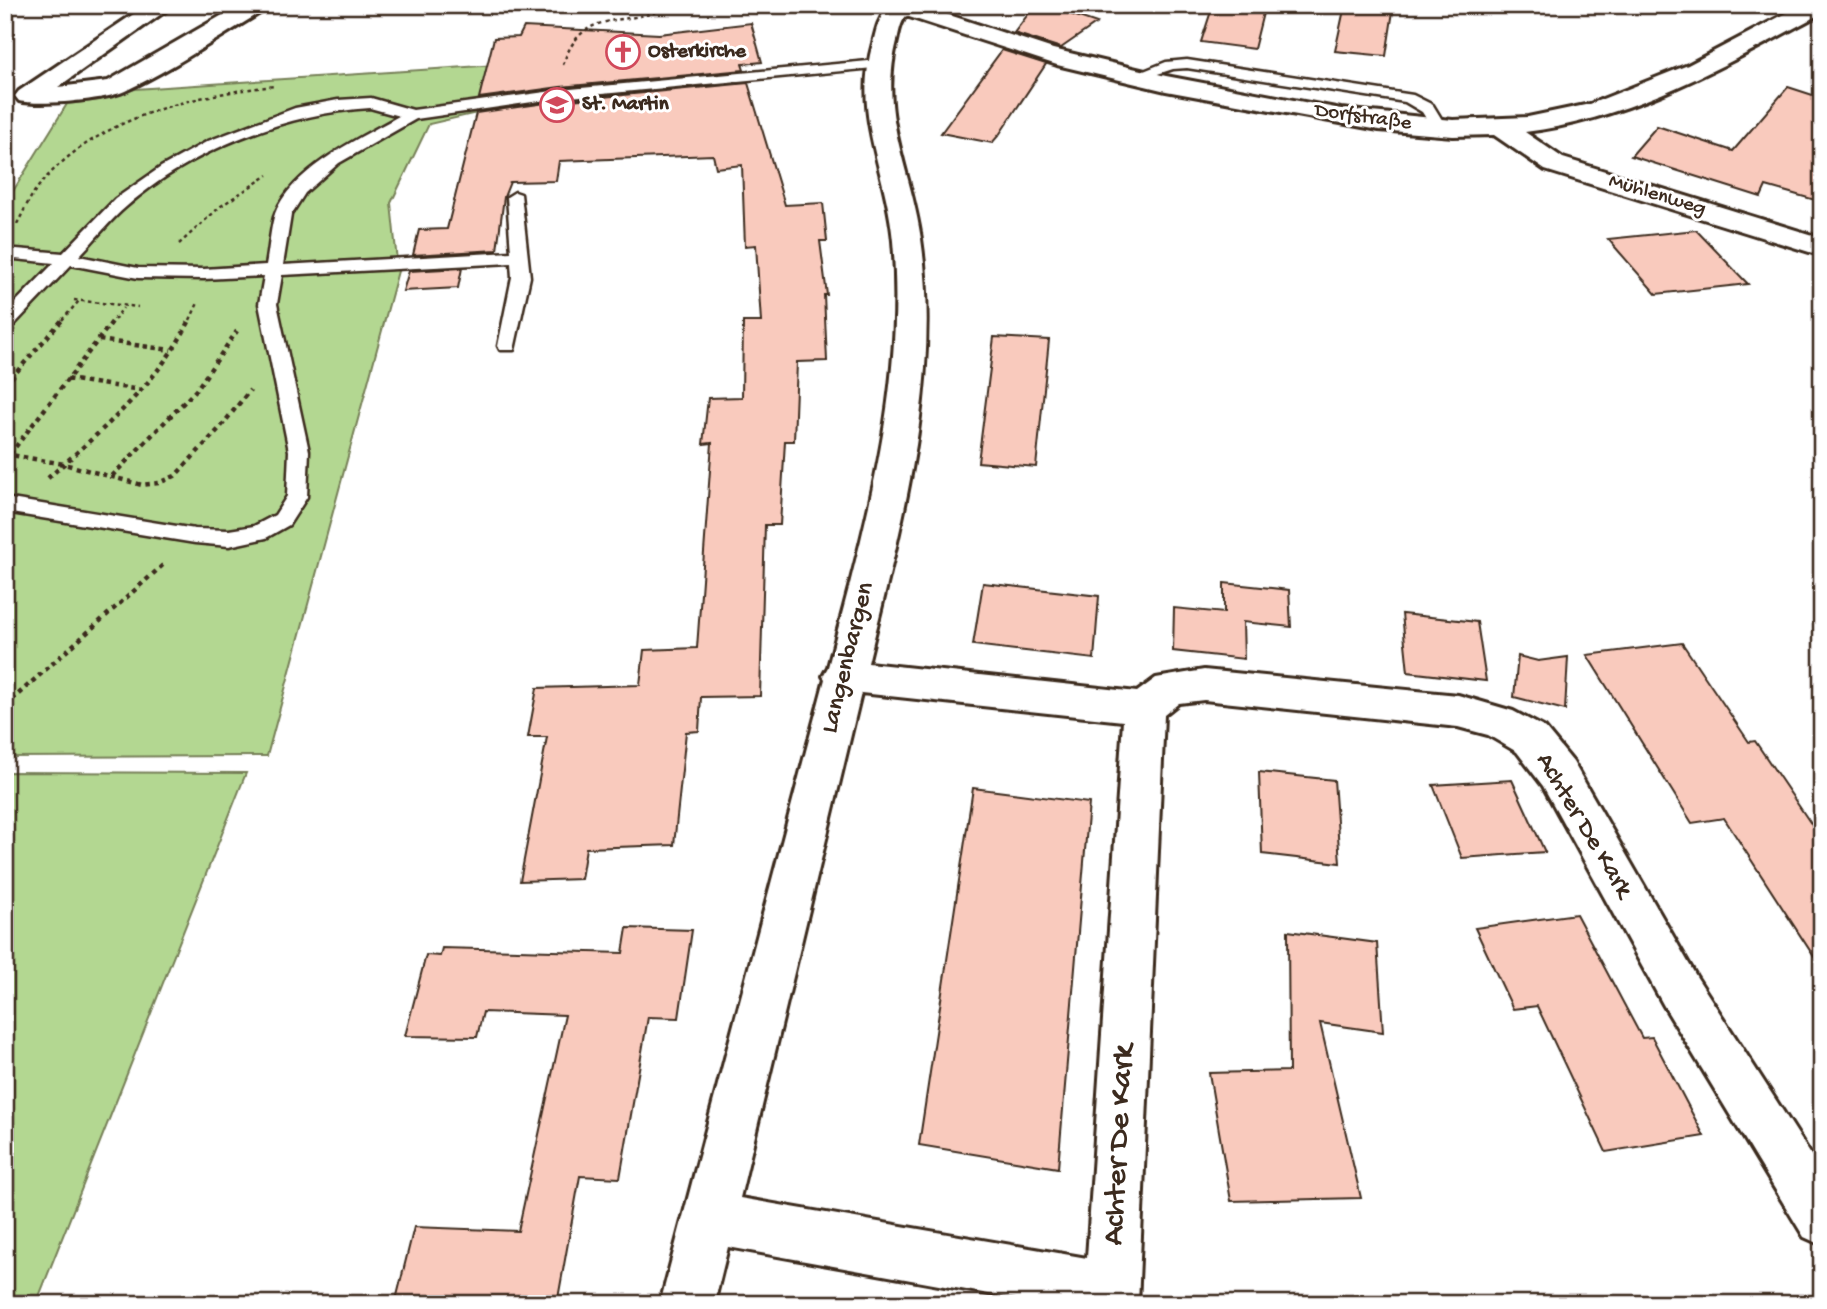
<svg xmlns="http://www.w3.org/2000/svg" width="1827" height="1309" font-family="'Gochi Hand',sans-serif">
  <rect width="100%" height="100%" fill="#fff"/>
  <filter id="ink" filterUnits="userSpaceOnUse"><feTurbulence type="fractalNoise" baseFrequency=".0143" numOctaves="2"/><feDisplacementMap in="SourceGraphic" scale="14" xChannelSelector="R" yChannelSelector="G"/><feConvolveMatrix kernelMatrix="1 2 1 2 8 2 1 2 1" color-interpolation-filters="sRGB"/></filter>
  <g filter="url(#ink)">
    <path fill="#b3d791" stroke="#778058" stroke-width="2" d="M496,65L490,110L429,124L391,203L398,271L267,756L5,757V204L67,104L100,100L135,89Z
      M5,772L246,773L36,1304H5Z"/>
    <path fill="#f9cabd" stroke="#3b2a1e" stroke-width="2" d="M1035,5H1043L1097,23L1061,48L1014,33Z
      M1213,5H1265L1254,49L1201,42Z
      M1345,5H1394L1386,56L1335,51Z
      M751,23L762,62L742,64L744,70L560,87L479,98L494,38L519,37L524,27L659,34Z
      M1002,50L1046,64L999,135L992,143L941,133Z
      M748,83L785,205L823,203L827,241H820L827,295H824L827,361L797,362L794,441H785L780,525H765L760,696L701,697L699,731L686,732L674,845L586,848L581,879L520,881L547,737H528L537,688L640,685L644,650L697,648L712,443L703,444L708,398L742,397L743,322H761L756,245L745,246L742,165L716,168L713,155L559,161L556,181L510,182L504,197L497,250L413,255L419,230L447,229L476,113L560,101Z
      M1788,87L1822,98V202L1766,186L1761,197L1631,156L1657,126L1733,151Z
      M1696,230L1748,284L1656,294L1608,239Z
      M462,268L458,288L403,291L409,271Z
      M994,337L1049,340L1036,467L978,462Z
      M983,583L1099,596L1094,659L973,645Z
      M1224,583L1289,590L1291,627L1243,622L1244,659L1173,651L1174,608L1224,613Z
      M1402,614L1477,622L1486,681L1408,672Z
      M1682,643L1749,742L1755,741L1822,840V969L1724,818L1692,823L1587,655Z
      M1518,656L1538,661L1568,657L1565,710L1514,697Z
      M1259,772L1334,780L1340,863L1262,854Z
      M1512,780L1545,852L1462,858L1433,785Z
      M973,788L1089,803L1058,1168L919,1145Z
      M1576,914L1642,1038L1652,1037L1704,1136L1606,1152L1537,1006L1513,1009L1475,928Z
      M627,928L692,930L679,1018L648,1017L620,1178L580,1176L557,1304H395L414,1227L518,1231L565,1015L483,1012L477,1037L405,1036L426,955L440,956L442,948L623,953Z
      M1288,931L1377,943L1383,1032L1320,1023L1361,1198L1231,1201L1209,1073L1289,1071Z"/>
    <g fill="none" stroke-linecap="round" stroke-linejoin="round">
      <g stroke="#3b2a1e" stroke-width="5">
        <path id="lane" d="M879,60L884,61L886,64L884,67L560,98L416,119L339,163L305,193L291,215L283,265L511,252L507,197L515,192L521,194L530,277L514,350H500L498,346L512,277L511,263L282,275L277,304L309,451L307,497L289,525L266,538L229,546L195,543L5,512V498L195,529L229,530L254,526L275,515L287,496L289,451L259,304L264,276L204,279L138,278L71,265L11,328L5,329V313L54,263L5,258V248L63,253L115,199L161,167L208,141L295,108L338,100L371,98L413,110L560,90ZM370,108L399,116C360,138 289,170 274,217C270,232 269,250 266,265L204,269L138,268L79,256C95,240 110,220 127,206C191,150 287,113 370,108Z
          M1187,60L1413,95L1433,105L1447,128L1439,133L1434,131L1422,112L1405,102L1187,68L1173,69L1136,81L1129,77L1166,62Z"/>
      </g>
      <g stroke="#3b2a1e" stroke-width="6">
        <path id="street" d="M147,5H174L58,87L108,81L240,5H268L265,10C221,36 171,70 125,91C106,100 40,106 19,101L15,96L19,91Z
          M884,5H919L1053,49L1166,76L1341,109L1453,120L1528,117L1590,104L1688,65L1802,5H1822V13C1727,64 1633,119 1525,132L1563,158L1822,238V256L1545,170L1494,135L1453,136L1379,130L1166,91L1057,65L906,16C900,23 899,32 897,41C878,115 911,168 921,239C942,381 901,526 868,663L1137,692L1156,678L1204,670L1458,695L1513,711L1545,728L1573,762L1696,976L1822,1172V1245L1804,1237L1664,1006L1543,786L1517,752L1488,735L1458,727L1204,700L1179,703L1164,715L1138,1304H1044L728,1247L714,1304H660L825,679L823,676L828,667C865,527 906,387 893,241C887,170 852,117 873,43C876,31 878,19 887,9ZM861,693L1123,721L1087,1258L740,1198Z"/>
      </g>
      <path stroke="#3b2a1e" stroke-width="2.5" stroke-dasharray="3.5 3.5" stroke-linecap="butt" d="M563,65C582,4 626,30 673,5
        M17,224C23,213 28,201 35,191C90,119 190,95 275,86
        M179,244L221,206L268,175
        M74,300L138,307
        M62,320L79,301
        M114,320L123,308
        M190,320L198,303"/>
      <path stroke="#3b2a1e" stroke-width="4.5" stroke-dasharray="4.5 4.5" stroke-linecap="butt" d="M99,340L171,350
        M67,379L141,390
        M5,385L64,318
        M5,454L64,464L142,485L159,483L175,476L219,429L250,390
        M10,454L115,318
        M112,476L196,390L237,331
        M48,478C101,431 159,383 191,318
        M5,706L164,564"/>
      <use href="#lane" fill="#fff" fill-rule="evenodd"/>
      <use href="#street" fill="#fff" fill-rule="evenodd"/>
    </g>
  </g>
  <defs>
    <g id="church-ring" transform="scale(1.75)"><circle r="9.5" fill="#fff" stroke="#d1495b" stroke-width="1.5"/><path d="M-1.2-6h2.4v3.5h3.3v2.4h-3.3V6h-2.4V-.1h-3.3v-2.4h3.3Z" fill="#d1495b"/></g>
    <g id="school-ring" transform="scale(1.75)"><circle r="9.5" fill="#fff" stroke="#d1495b" stroke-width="1.5"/><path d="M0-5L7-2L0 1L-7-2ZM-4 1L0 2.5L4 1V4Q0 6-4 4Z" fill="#d1495b"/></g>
  </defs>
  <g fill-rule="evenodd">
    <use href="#church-ring" x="623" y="52"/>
    <use href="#school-ring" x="557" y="105"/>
  </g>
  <g text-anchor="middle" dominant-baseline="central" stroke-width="6" stroke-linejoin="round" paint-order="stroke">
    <g font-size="21" font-weight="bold" fill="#3b2a1e" stroke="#fff" text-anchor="start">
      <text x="648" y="52">Osterkirche</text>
      <text x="582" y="105">St. Martin</text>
    </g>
    <g font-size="21" fill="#3b2a1e" stroke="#fff">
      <text transform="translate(1363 118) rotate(8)">Dorfstraße</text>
      <text transform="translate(1657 196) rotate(17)">Mühlenweg</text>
    </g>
    <g font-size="26" fill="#3b2a1e" stroke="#fff">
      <text transform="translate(849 658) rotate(-76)">Langenbargen</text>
      <text transform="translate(1583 826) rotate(59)">Achter De Kark</text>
    </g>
    <g font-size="32" fill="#3b2a1e" stroke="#fff">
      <text transform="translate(1120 1145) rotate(-87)">Achter De Kark</text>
    </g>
  </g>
  <rect width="1827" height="1309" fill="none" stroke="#fff" stroke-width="28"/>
  <rect x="14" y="14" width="1799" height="1281" fill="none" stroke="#3b2a1e" stroke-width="2.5" filter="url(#ink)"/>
</svg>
